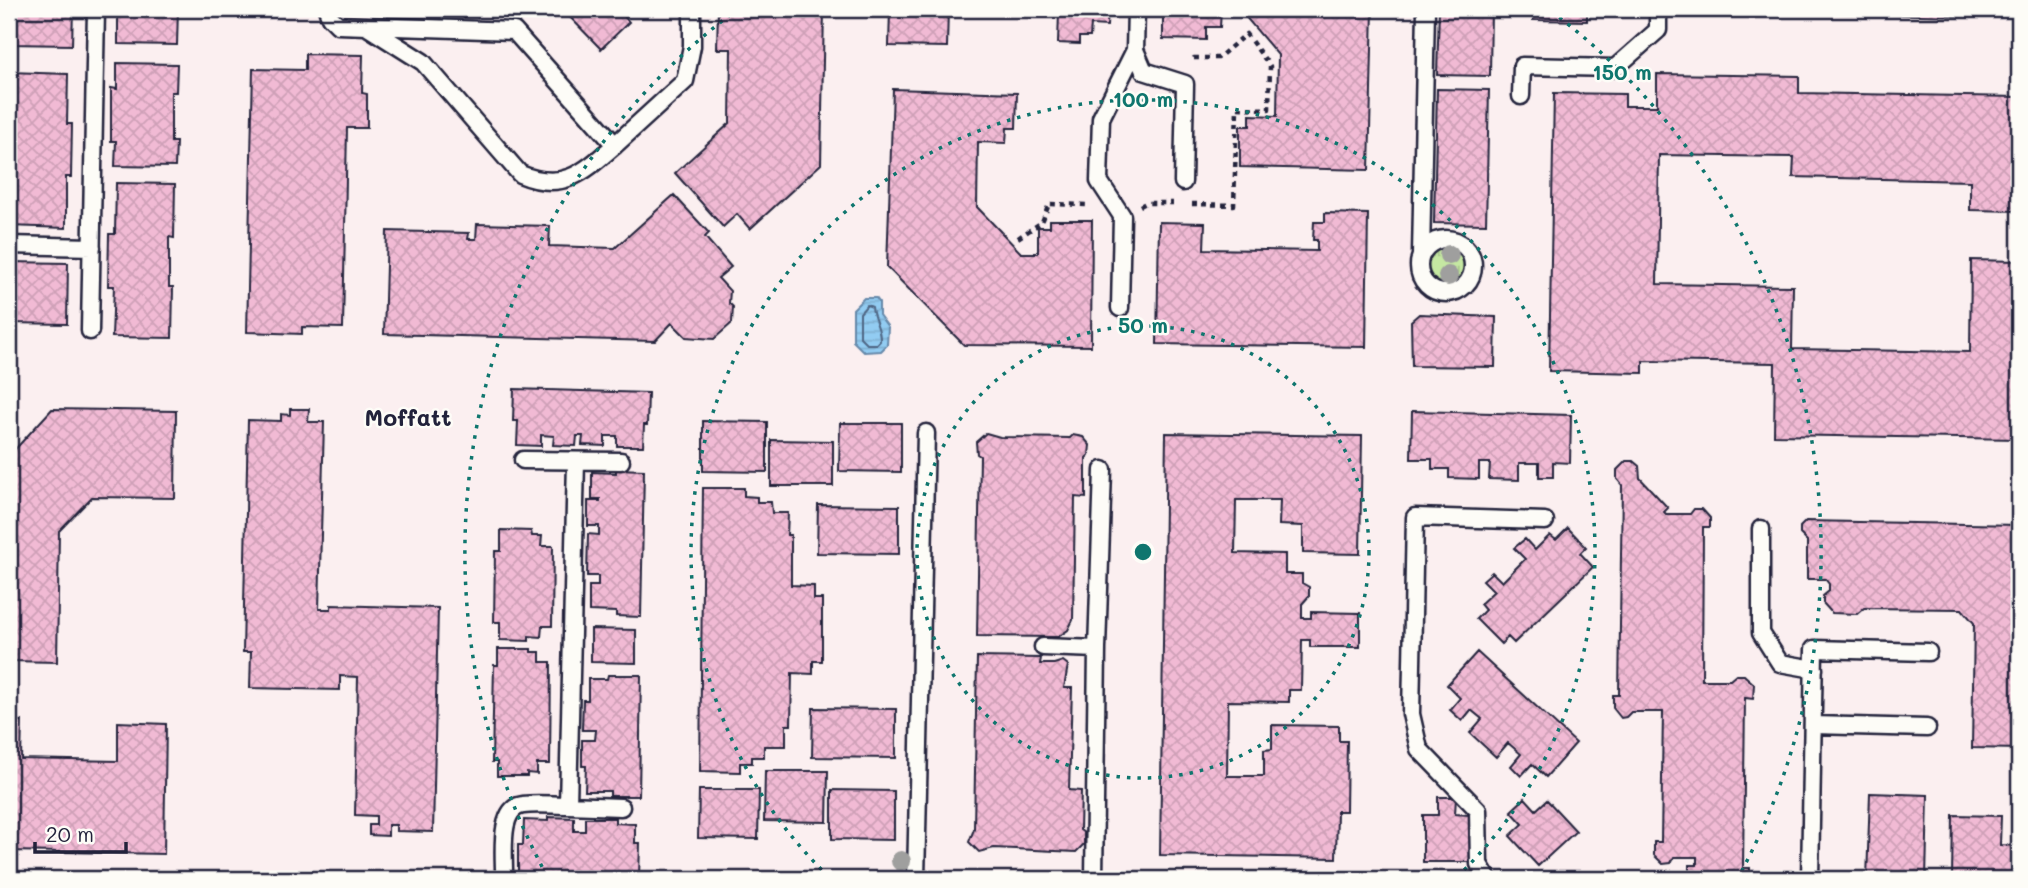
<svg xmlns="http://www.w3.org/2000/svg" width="2028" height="888" font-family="Mali,sans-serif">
  <defs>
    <pattern id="grass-tufts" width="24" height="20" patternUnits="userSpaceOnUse" patternTransform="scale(1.75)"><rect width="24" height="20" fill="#c5e8a2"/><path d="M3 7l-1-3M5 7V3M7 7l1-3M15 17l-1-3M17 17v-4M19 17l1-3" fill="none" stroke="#a9c78c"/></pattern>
    <pattern id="water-rules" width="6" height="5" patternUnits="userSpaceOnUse" patternTransform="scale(1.75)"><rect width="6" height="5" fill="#92ccf2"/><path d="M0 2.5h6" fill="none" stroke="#7eafd0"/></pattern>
    <pattern id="building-cross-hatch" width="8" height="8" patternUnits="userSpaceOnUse" patternTransform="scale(1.75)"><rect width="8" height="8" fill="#f1bad4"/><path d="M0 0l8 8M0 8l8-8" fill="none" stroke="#cea0b7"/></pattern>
  </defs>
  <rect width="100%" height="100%" fill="#fbeff0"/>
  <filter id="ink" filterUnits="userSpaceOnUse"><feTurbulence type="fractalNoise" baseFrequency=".0143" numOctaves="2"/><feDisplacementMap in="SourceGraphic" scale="14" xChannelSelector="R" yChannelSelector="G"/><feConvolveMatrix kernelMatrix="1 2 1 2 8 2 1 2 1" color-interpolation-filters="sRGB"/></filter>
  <g filter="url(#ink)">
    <path fill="url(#grass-tufts)" stroke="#74856e" stroke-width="2" d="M1426 266a20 20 0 1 1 40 0a20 20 0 1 1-40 0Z"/>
    <path fill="url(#water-rules)" stroke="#6588a9" stroke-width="2" d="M864,298H876L879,302V315L888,327L887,345L881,351L864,352L853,341V309Z"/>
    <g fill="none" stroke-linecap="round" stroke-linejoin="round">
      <path stroke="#4f6684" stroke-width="2" d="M867,305L872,307C873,320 881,328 880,341L877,344H867L860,337V313Z"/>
    </g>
    <path fill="url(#building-cross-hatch)" stroke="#22223b" stroke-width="2" d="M9,9H73L72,45L9,44Z
      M118,9H178L177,45L118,44Z
      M569,9H631L624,16L629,22L601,49L565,12Z
      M718,9H824L821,164L750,229L737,214L723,227L675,173L730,123L731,49H717Z
      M890,9H1108L1107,26L1091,25L1090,37H1079V44L1058,43L1059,12L948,9L947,47L889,46Z
      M1163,9H1221L1220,27H1206V40L1163,39Z
      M1230,9H1373L1369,170L1240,167V126H1250V115L1277,116L1278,55L1239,9Z
      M1439,9H1491L1490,76L1437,75Z
      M1533,9H1587V21L1533,20Z
      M1833,9H1962V16L1833,13Z
      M305,54L363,55L362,93L367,94V128H347L343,328L302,327V334L247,332L253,69L305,70Z
      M117,63L177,64L176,92H171V142H176L175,167L115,166L116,141H111V88L117,89Z
      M9,72L68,74L67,124H72L71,177H66V228L9,226V173H11L12,123H9Z
      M1657,74L1799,76V93L2019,97V211L1970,210V181L1793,177L1794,157L1659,155L1657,284L1793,286L1792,349L1970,352L1971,260L2019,261V439L1774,435L1775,363L1643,361V373L1549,371L1554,93L1625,94V106H1657Z
      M893,89L1017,93L1016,128H1007L1006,143L978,142L977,207L1021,253H1038V227H1050V220H1092L1091,346L964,345L887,267Z
      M1437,89L1489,90L1486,224L1434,223Z
      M116,183L175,184L174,238L169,237V287H173L172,338L112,337L114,286H108L109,234H115Z
      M674,195L709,233L705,237L731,267L718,278L730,291L729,303L733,307L732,323L714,339L686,337L672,323L655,341L384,334L387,231L469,233L468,239H476L477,224L550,226L549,246L615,248Z
      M1325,213L1368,214L1366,347L1157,344L1159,222L1205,223L1204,249L1317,251V240H1313L1314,222H1325Z
      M9,262L68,263L67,324L9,323Z
      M1419,314L1496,317L1495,367L1412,366L1411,321Z
      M514,389L648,393L647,425H644L643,446H617V436H605V446L582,445L583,436H577L576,446L553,445L554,436L541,435V446L517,445L518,421H513Z
      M52,409L176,411L175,498L92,497L59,531L57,662L9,661V456Z
      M290,409H309L308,422H324L319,609H331V605L438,608L433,832L396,831V825H388V836L369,835V825H376V816L355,815L358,677L340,676V690L250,688L251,652H243L248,420L281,421V414L290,415Z
      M1412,411L1571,415L1570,463L1553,462V477H1539V463H1519V480L1489,479L1490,463H1479V479L1449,478V469H1432V459H1411Z
      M703,421L767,422V472L703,471Z
      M840,423H901V472L839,471Z
      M986,433L1000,437L1070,438L1073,435L1083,437L1090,445L1089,455L1086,458V498L1075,497L1073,620L1068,630L1058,637L977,636L980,456L977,454L976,442Z
      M1166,433L1362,436L1360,554L1303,553V526L1279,525L1280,500H1236L1235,553L1285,554V574H1302V583L1309,587V596L1302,604V618H1311V612L1360,613V647H1310V640H1302L1301,690H1289V702L1228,701L1227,776H1264V750L1272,749V725L1339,726V741H1347L1346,811H1337L1336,858L1160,855Z
      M771,440L833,441V486H771Z
      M1626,461H1633L1639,466L1640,478L1668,508L1664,512L1666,514H1690L1694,509H1702L1710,518V527H1703L1702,680H1730L1736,675H1744L1754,684L1753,699L1745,698L1743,868H1750V879H1689V865H1697V857H1674L1671,863L1663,864L1654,855V842H1661L1663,712H1631L1626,717L1621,718L1613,708V695H1619L1622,485L1617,479V470Z
      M616,469L644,470L641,617L616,616V612L589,611V586H598V576H587L588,534L599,535V526H588V501H600V499H592V472L616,473Z
      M703,488H744V496L757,497V502H771L772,513H788L787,535H791V585L814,586V599H822V661H813V674L792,673L791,725H786V746H764V757H752V763H740V772L700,771Z
      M818,505L899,506V554L817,553Z
      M1806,521L2019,525V749L1972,748L1974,623L1962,609L1864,608L1857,614L1832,613L1823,603V596L1829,591V584L1825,579H1807V541L1800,534V527Z
      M1568,528L1586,547L1580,553L1593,567L1514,643L1508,637L1501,644L1476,619L1485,610L1480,604L1494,591L1483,580L1492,572L1502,582L1525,559L1514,548L1525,539L1535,550L1550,535L1556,540Z
      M501,530L531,531L532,536H542L541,546H553L552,626H542L541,637L529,636V641L500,640V622H494L495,551H501Z
      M591,629L636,630V663L591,662Z
      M498,649H531V652H540V662H551L550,764H537V774L527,773V776H497V762H492L494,665H498Z
      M1477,652L1576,743L1546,777L1532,764L1521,776L1511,766L1521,754L1508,743L1496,757L1470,733L1482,719L1471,710L1462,721L1450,710L1460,698L1447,685Z
      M977,657L1041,658L1040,664H1054L1063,661L1068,665L1064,688H1072L1069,790L1081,791L1080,830L1084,833V844L1076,852L994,848L979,852L969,842L974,829Z
      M608,675H641L639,796H610V791H585L586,766H582V740H595L596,730H582L583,700H588V679H607Z
      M813,708L896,709V758L812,757Z
      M9,720L22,721L21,759L118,761V722L166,724L164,854L9,851Z
      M765,771H828L827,822L764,821Z
      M699,790H759L758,839L698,838Z
      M832,790L894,791V840L832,839Z
      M1870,793L1928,795L1926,879H1867Z
      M1438,797H1456L1455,814L1470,815V862H1423V815H1438Z
      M1525,798L1536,810L1547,800L1576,831L1538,866L1510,836L1523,824L1511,811Z
      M1953,815L2001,816L2000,845L2017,846L2019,817V879H1952Z
      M548,817L574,818V831H585V818H615V823L635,824V843H640L639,877L518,874V845H523L524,820L548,821Z"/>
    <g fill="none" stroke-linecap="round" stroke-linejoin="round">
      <g stroke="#22223b" stroke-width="21">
        <path id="service" d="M327,9L330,17L338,25L514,31L615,145L685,81L692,46V9
          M366,26L423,62L520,174C563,192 583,173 615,145
          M1135,50L1144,71L1185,84L1183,182
          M1521,96L1522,66L1615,68L1658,30V9
          M1419 266a27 27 0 1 1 54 0a27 27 0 1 1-54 0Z
          M9,245L92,247
          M1421,255L1426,9
          M1120,308L1122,216L1099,181L1101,118L1135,50L1136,9
          M90,331L96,9
          M523,460L621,461
          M1761,529V633L1780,663L1814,669
          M1043,647L1097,649L1094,879
          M1097,649L1103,470
          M1813,725L1927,728
          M568,805L621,807
          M504,879C505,859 497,808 523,805C537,803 553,805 568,805L576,461
          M916,879L926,433
          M1488,879L1479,864L1478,810L1419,749L1411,714L1415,517L1545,521
          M1810,879L1814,649L1928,652"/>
      </g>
      <path stroke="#22223b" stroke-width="4.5" stroke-dasharray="5 5" stroke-linecap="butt" d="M1192,204L1234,205L1237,108L1269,109L1270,66L1246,34L1218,58H1194L1192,62
        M1140,206L1146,203H1173
        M1018,238L1042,222L1049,204L1088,205"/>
      <use href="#service" stroke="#fdfcf7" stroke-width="16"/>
    </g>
    <g fill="#9f9f9e">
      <circle cx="1449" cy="255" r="10"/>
      <circle cx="1448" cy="276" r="10"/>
      <circle cx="901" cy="861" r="10"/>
    </g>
  </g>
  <g fill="none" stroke="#0f766e" stroke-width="3.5" stroke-dasharray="3.5 7">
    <circle cx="1143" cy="552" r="226"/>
    <path d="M829 877A452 452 0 1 1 1457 877"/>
    <path d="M547 876A678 678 0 0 1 735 11M1551 11A678 678 0 0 1 1739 876"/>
  </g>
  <g text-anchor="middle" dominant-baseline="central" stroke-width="5" stroke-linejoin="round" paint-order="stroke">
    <g font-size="23" font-weight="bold" fill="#22223b" stroke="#fdfcf7">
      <text x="408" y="417">Moffatt</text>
    </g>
  </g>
  <circle cx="1143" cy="552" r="10" fill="#0f766e" stroke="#fdfcf7" stroke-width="3.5"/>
  <g font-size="21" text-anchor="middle" font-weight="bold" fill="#0f766e" stroke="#fdfcf7" stroke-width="5" stroke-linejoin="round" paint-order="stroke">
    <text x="1622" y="80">150 m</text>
    <text x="1143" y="107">100 m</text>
    <text x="1143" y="333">50 m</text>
  </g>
  <rect width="2028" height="888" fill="none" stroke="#fdfcf7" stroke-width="35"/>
  <rect x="18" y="18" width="1993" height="853" fill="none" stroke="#22223b" stroke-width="2.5" filter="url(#ink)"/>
  <path d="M35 842v10h91v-10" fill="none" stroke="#22223b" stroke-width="3.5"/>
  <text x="46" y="842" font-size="21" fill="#22223b" stroke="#fdfcf7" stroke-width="5" paint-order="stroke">20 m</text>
</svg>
